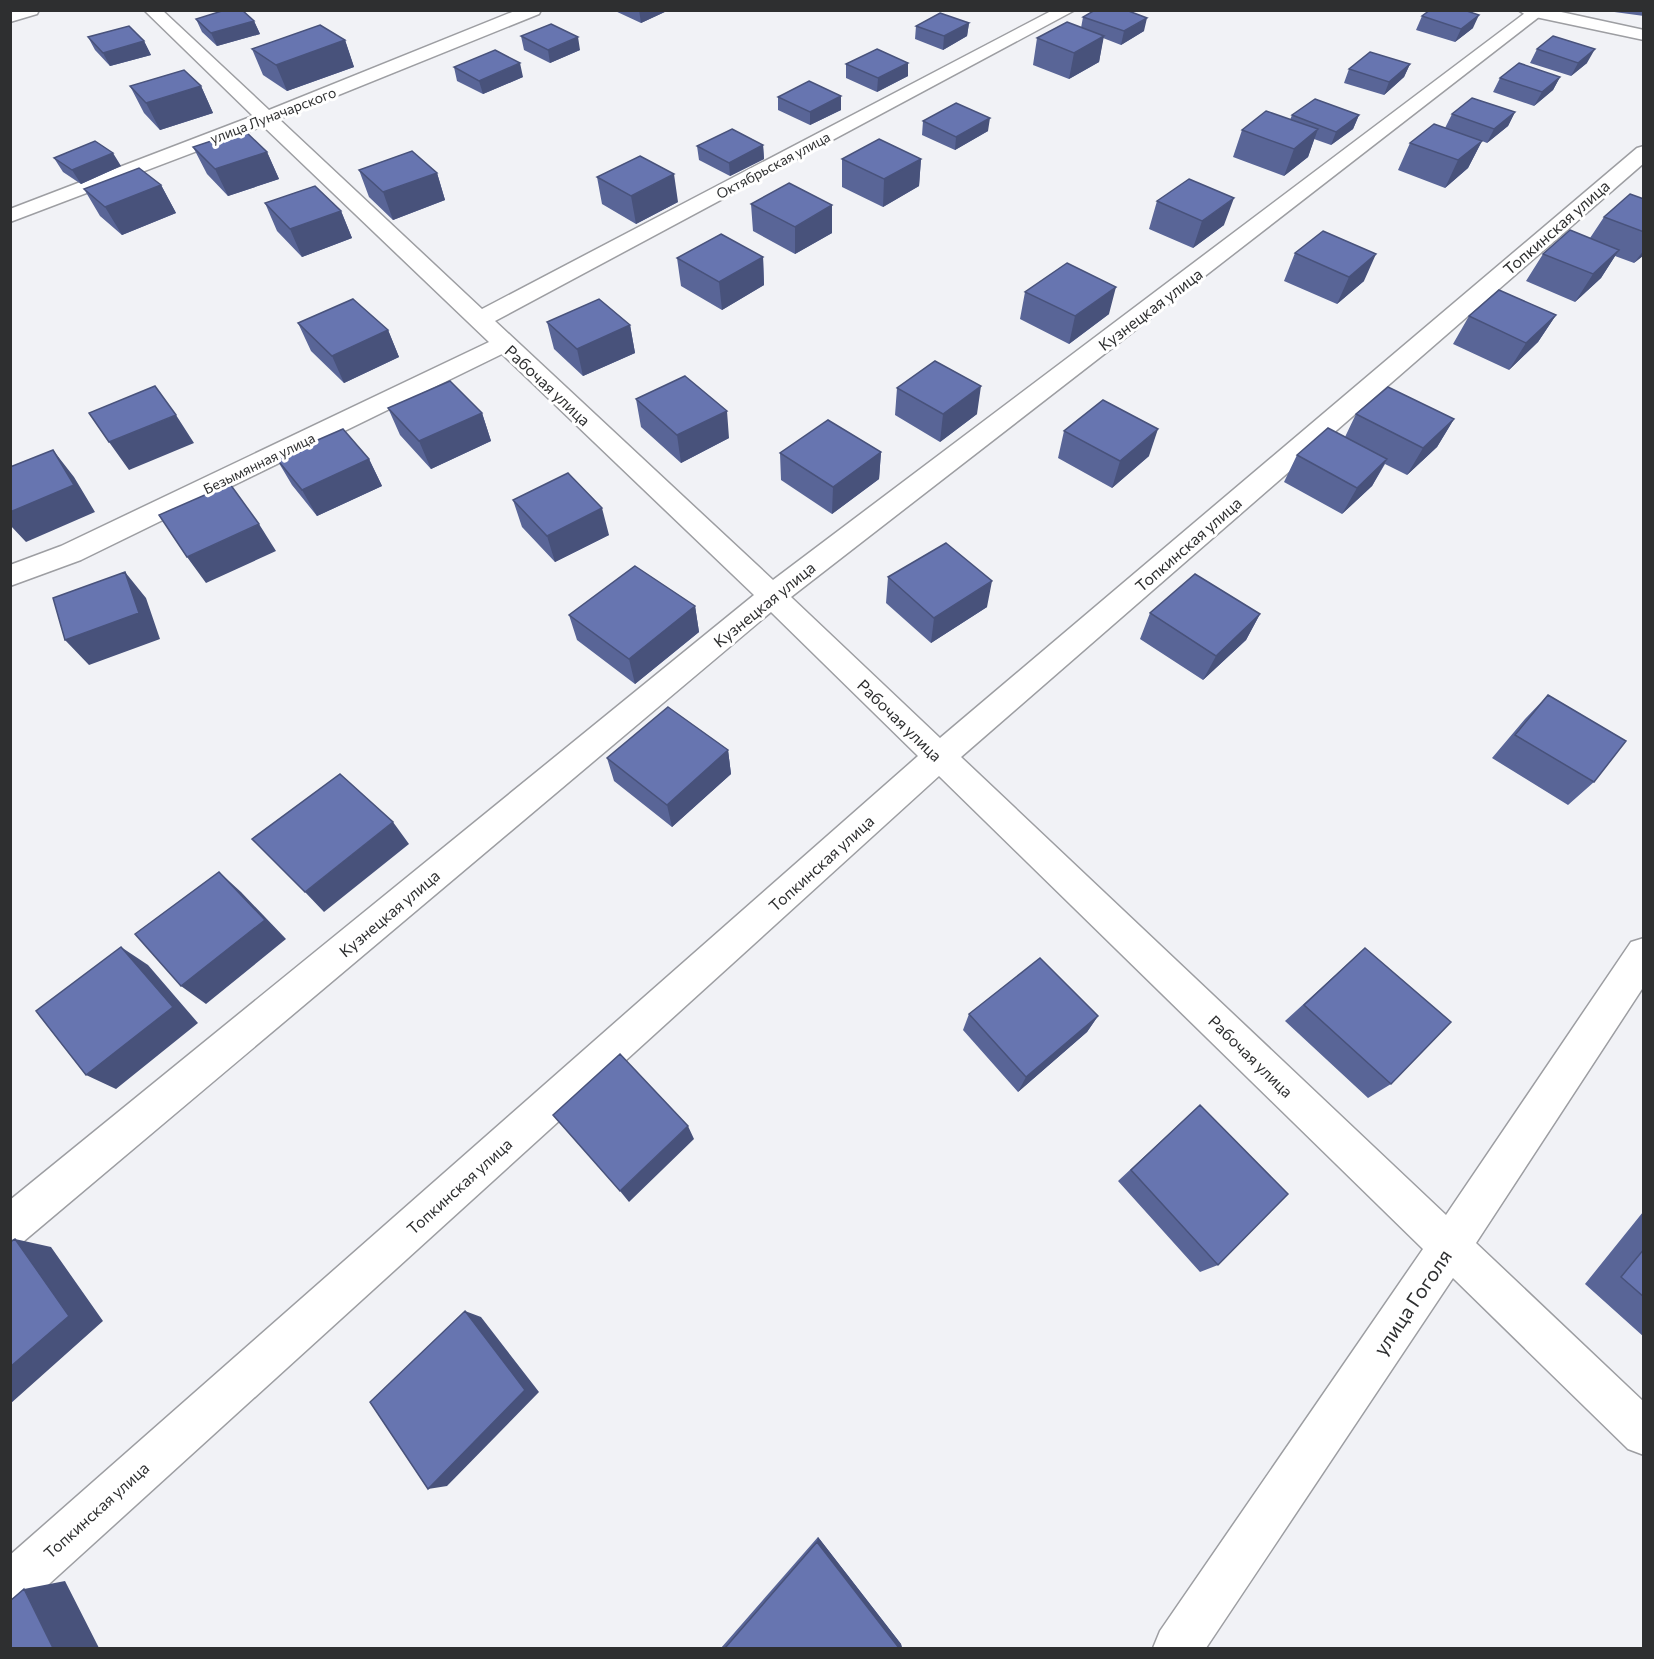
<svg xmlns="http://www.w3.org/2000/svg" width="1654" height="1659" font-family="Commissioner,sans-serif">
  <rect width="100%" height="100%" fill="#f1f2f6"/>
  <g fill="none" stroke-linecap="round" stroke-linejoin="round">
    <g stroke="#9d9ea2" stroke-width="3">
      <path id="minor" d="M39,10L37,14L10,22V11Z
        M144,10H162L269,110L517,10H541L539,14L279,119L482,309L1053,10H1075L495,321L773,580L1529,10H1548L791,597L940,738L1637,148L1644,146V163L961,757L1446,1215L1631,942L1644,938V986L1476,1243L1644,1402V1455L1628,1449L1453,1278L1206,1648H1153L1160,1631L1423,1249L939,776L27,1604L10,1611V1555L918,756L771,612L24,1241L10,1247V1200L754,595L502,354L81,560L10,586V565L61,546L489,342L263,126L10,222V209L253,116Z"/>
    </g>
    <g stroke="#9d9ea2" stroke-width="3">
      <path id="tertiary" d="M1518,10H1552L1644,30V40L1526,15Z"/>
    </g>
    <use href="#minor" fill="#fff" fill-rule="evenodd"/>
    <use href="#tertiary" fill="#fff" fill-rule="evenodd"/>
  </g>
  <path fill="#596597" d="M613,10H669L641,23Z
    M1644,10V16L1607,11V10Z
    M1422,16L1473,28L1455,42L1416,30Z
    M1083,17L1144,31L1121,45L1103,38L1099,62L1069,79L1033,65L1037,38L1081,28Z
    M196,19L254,21L260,34L217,46L202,32Z
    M969,23L967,36L943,50L915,39L916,26Z
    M521,36L580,50L550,63L524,50Z
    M88,37L144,41L151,55L110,66L95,50Z
    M345,40L354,67L287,91L263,75L252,49Z
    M1537,49L1587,63L1571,76L1530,63Z
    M846,64L908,76L877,92L846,78Z
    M1410,64L1404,77L1384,95L1344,83L1349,69Z
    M454,67L523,77L483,94L457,81Z
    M1560,77L1553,90L1534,106L1493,92L1500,78Z
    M130,86H201L213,113L160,130L144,113Z
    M841,96V110L810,125L778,110V97Z
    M1515,112L1508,126L1487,143L1482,141L1468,168L1445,188L1398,170L1410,143L1445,128L1452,114Z
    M1292,115H1359L1353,129L1331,145L1314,139L1308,157L1284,176L1233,157L1242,130L1290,120Z
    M923,121L988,131L955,150L922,135Z
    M763,145L764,159L730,176L699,160L697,146Z
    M193,147L267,152L279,179L228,196L207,174Z
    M54,158L121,166L81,184L63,172Z
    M842,159H921L919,186L883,207L842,187Z
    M359,170L437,173L445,200L393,220L369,197Z
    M597,177L678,202L636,224L602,204Z
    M161,185L176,213L122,235L100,216L84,189Z
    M1644,199V255L1634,263L1615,256L1601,278L1575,302L1526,281L1543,254L1590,238L1604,217Z
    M1157,201L1224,225L1193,248L1149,229Z
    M265,203L341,211L352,238L302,257L277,231Z
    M751,204L832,233L795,254L753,231Z
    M1295,253L1364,281L1337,304L1284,281Z
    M763,257L764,285L722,310L681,286L677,258Z
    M1025,292L1109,314L1069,344L1020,319Z
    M1556,315L1538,342L1509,370L1453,344L1469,316Z
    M547,322L630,325L635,353L583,376L554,349Z
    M298,323L388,330L399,357L344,383L311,351Z
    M897,388L977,414L940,442L895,415Z
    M636,399L729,438L681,463L641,427Z
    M388,408L482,413L491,441L431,469L400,435Z
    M1356,414L1454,419L1437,447L1407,475L1385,464L1372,486L1342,514L1284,482L1297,455L1345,437Z
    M1064,431L1149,456L1112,488L1058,458Z
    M881,452L879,479L832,514L781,480L780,453Z
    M276,458L369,459L382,486L317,516L292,485Z
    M513,500L609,535L555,562L522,527Z
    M888,577L987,607L931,643L886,603Z
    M695,606L699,632L635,684L577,640L569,615Z
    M1150,613L1260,614L1246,640L1203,680L1140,639Z
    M1548,695L1594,782L1568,805L1492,758L1525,719Z
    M728,750L731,774L672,827L614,781L607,758Z
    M1365,948L1391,1084L1368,1098L1285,1021Z
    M969,1014L1098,1016L1087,1032L1018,1092L963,1030Z
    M1200,1105L1218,1265L1200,1272L1118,1181Z
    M1643,1212H1644V1337L1585,1284Z
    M818,1537L901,1644L902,1648H721Z"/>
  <path fill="#48527b" d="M639,10H669L641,23Z
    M1479,15L1473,28L1455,42L1461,29Z
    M1147,18L1144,31L1121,45L1124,31Z
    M254,21L260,34L217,46L211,33Z
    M969,23L967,36L943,50L944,36Z
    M1104,36L1099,62L1069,79L1074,53Z
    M578,37L580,50L550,63L548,50Z
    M345,40L354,67L287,91L276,65Z
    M144,41L151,55L110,66L103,53Z
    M1595,49L1587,63L1571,76L1578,63Z
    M520,63L523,77L483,94L479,81Z
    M908,63V76L877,92L878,78Z
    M1410,64L1404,77L1384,95L1389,82Z
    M1560,77L1553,90L1534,106L1542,92Z
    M201,86L213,113L160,130L146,103Z
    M841,96V110L810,125V112Z
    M1515,112L1508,126L1487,143L1494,129Z
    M1359,115L1353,129L1331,145L1336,132Z
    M990,118L988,131L955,150L956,137Z
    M1318,129L1308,157L1284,176L1294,149Z
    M1482,141L1468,168L1445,188L1458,160Z
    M763,145L764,159L730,176L729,163Z
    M267,152L279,179L228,196L215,169Z
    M113,153L121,166L81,184L72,170Z
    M921,159L919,186L883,207L884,179Z
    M437,173L445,200L393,220L383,192Z
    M674,174L678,202L636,224L631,196Z
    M161,185L176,213L122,235L105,207Z
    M1234,198L1224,225L1193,248L1202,221Z
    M832,205V233L795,254V227Z
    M341,211L352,238L302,257L290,229Z
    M1619,250L1601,278L1575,302L1593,274Z
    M1644,250V255L1634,263Z
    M1376,254L1364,281L1337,304L1349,277Z
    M763,257L764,285L722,310L719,282Z
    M1116,287L1109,314L1069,344L1075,316Z
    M1556,315L1538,342L1509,370L1526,343Z
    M630,325L635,353L583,376L577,349Z
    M388,330L399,357L344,383L332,356Z
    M981,386L977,414L940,442L943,414Z
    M727,411L729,438L681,463L677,435Z
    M482,413L491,441L431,469L419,441Z
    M176,415L194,443L129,470L109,442Z
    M1454,419L1437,447L1407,475L1423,448Z
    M1158,429L1149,456L1112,488L1120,461Z
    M53,450L74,477L95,512L26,542L10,525V512Z
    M881,452L879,479L832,514L833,487Z
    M369,459L382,486L317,516L302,490Z
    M1387,459L1372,486L1342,514L1357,488Z
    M602,508L609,535L555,562L547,536Z
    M259,524L276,551L206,583L187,557Z
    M125,572L146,598L160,639L89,665L65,640Z
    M992,581L987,607L931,643L934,618Z
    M695,606L699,632L635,684L629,659Z
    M1260,614L1246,640L1203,680L1216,656Z
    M728,750L731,774L672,827L667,805Z
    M393,822L409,844L324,912L305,892Z
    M219,872L241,892L286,939L206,1004L181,986Z
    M121,947L148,965L198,1023L116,1089L86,1075Z
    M1098,1016L1087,1032L1018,1092L1026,1077Z
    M688,1126L694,1139L629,1202L620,1191Z
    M15,1239L51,1247L103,1321L10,1404V1367Z
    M465,1311L481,1317L539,1392L447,1486L428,1489Z
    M818,1537L901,1644L902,1648H899L817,1542Z
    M65,1581L99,1648H53L24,1589Z"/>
  <path fill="#6775b0" stroke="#48527b" stroke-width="1.5" d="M225,10H242L254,21L211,33L196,19Z
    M1095,10H1126L1147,18L1124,31L1083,17Z
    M1430,10H1464L1479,15L1461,29L1422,16Z
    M940,13L969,23L944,36L916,26Z
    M1067,22L1104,36L1074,53L1037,38Z
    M551,24L578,37L548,50L521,36Z
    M320,25L345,40L276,65L252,49Z
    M129,26L144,41L103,53L88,37Z
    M1553,36L1595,49L1578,63L1537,49Z
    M877,49L908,63L878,78L846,64Z
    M495,50L520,63L479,81L454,67Z
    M1370,52L1410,64L1389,82L1349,69Z
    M1519,63L1560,77L1542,92L1500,78Z
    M184,70L201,86L146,103L130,86Z
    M809,81L841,96L810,112L778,97Z
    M1472,98L1515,112L1494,129L1452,114Z
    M1315,99L1359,115L1336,132L1292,115Z
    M956,103L990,118L956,137L923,121Z
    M1266,111L1318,129L1294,149L1242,130Z
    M1434,124L1482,141L1458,160L1410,143Z
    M732,129L763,145L729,163L697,146Z
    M244,130L267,152L215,169L193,147Z
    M879,139L921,159L884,179L842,159Z
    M95,141L113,153L72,170L54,158Z
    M412,151L437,173L383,192L359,170Z
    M640,156L674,174L631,196L597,177Z
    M139,168L161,185L105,207L84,189Z
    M1189,179L1234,198L1202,221L1157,201Z
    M789,183L832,205L795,227L751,204Z
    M315,186L341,211L290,229L265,203Z
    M1630,194L1644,199V232L1604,217Z
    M1570,230L1619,250L1593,274L1543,254Z
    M1323,231L1376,254L1349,277L1295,253Z
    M721,234L763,257L719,282L677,258Z
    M1067,263L1116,287L1075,316L1025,292Z
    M1499,290L1556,315L1526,343L1469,316Z
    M353,299L388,330L332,356L298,323Z
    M599,299L630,325L577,349L547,322Z
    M935,361L981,386L943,414L897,388Z
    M685,376L727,411L677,435L636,399Z
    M450,381L482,413L419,441L388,408Z
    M155,386L176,415L109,442L89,413Z
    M1388,387L1454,419L1423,448L1356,414Z
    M1103,400L1158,429L1120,461L1064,431Z
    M828,420L881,452L833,487L780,453Z
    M1328,428L1387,459L1357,488L1297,455Z
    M343,429L369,459L302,490L276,458Z
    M53,450L74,485L10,512V467Z
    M568,473L602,508L547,536L513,500Z
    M230,484L259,524L187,557L159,515Z
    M946,543L992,581L934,618L888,577Z
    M635,566L695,606L629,659L569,615Z
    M125,572L139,613L65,640L53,598Z
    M1195,574L1260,614L1216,656L1150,613Z
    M1548,695L1626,741L1594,782L1515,735Z
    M668,707L728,750L667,805L607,758Z
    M340,774L393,822L305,892L252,839Z
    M219,872L265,920L181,986L135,934Z
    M121,947L173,1007L86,1075L36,1011Z
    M1365,948L1451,1022L1391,1084L1304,1005Z
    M1040,958L1098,1016L1026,1077L969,1014Z
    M620,1054L688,1126L620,1191L553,1115Z
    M1200,1105L1288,1194L1218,1265L1131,1170Z
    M15,1239L69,1316L10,1367V1242Z
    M1644,1249V1297L1621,1277Z
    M465,1311L525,1390L428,1489L370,1402Z
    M817,1542L899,1648H725Z
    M24,1589L53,1648H10V1601Z"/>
  <g text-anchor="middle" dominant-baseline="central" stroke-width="6" stroke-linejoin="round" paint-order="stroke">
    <g font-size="14" fill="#2e2f30" stroke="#fff">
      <text transform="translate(273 115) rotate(-21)">улица Луначарского</text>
      <text transform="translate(773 165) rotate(-28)">Октябрьская улица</text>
      <text transform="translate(259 463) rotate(-26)">Безымянная улица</text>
    </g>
    <g font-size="16" fill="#2e2f30" stroke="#fff">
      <text transform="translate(1556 227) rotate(-41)">Топкинская улица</text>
      <text transform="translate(1150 309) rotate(-37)">Кузнецкая улица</text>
      <text transform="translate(548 385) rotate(43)">Рабочая улица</text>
      <text transform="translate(1188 544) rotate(-41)">Топкинская улица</text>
      <text transform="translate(764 604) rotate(-39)">Кузнецкая улица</text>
      <text transform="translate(900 720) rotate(44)">Рабочая улица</text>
      <text transform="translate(821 863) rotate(-42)">Топкинская улица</text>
      <text transform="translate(389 913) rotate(-40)">Кузнецкая улица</text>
      <text transform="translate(1251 1056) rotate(44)">Рабочая улица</text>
      <text transform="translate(459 1186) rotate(-42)">Топкинская улица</text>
      <text transform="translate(96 1510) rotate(-42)">Топкинская улица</text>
    </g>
    <g font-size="20" fill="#2e2f30" stroke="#fff">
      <text transform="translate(1412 1302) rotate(-56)">улица Гоголя</text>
    </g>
  </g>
  <rect width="1654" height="1659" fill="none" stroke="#2e2f30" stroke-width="24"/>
</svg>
